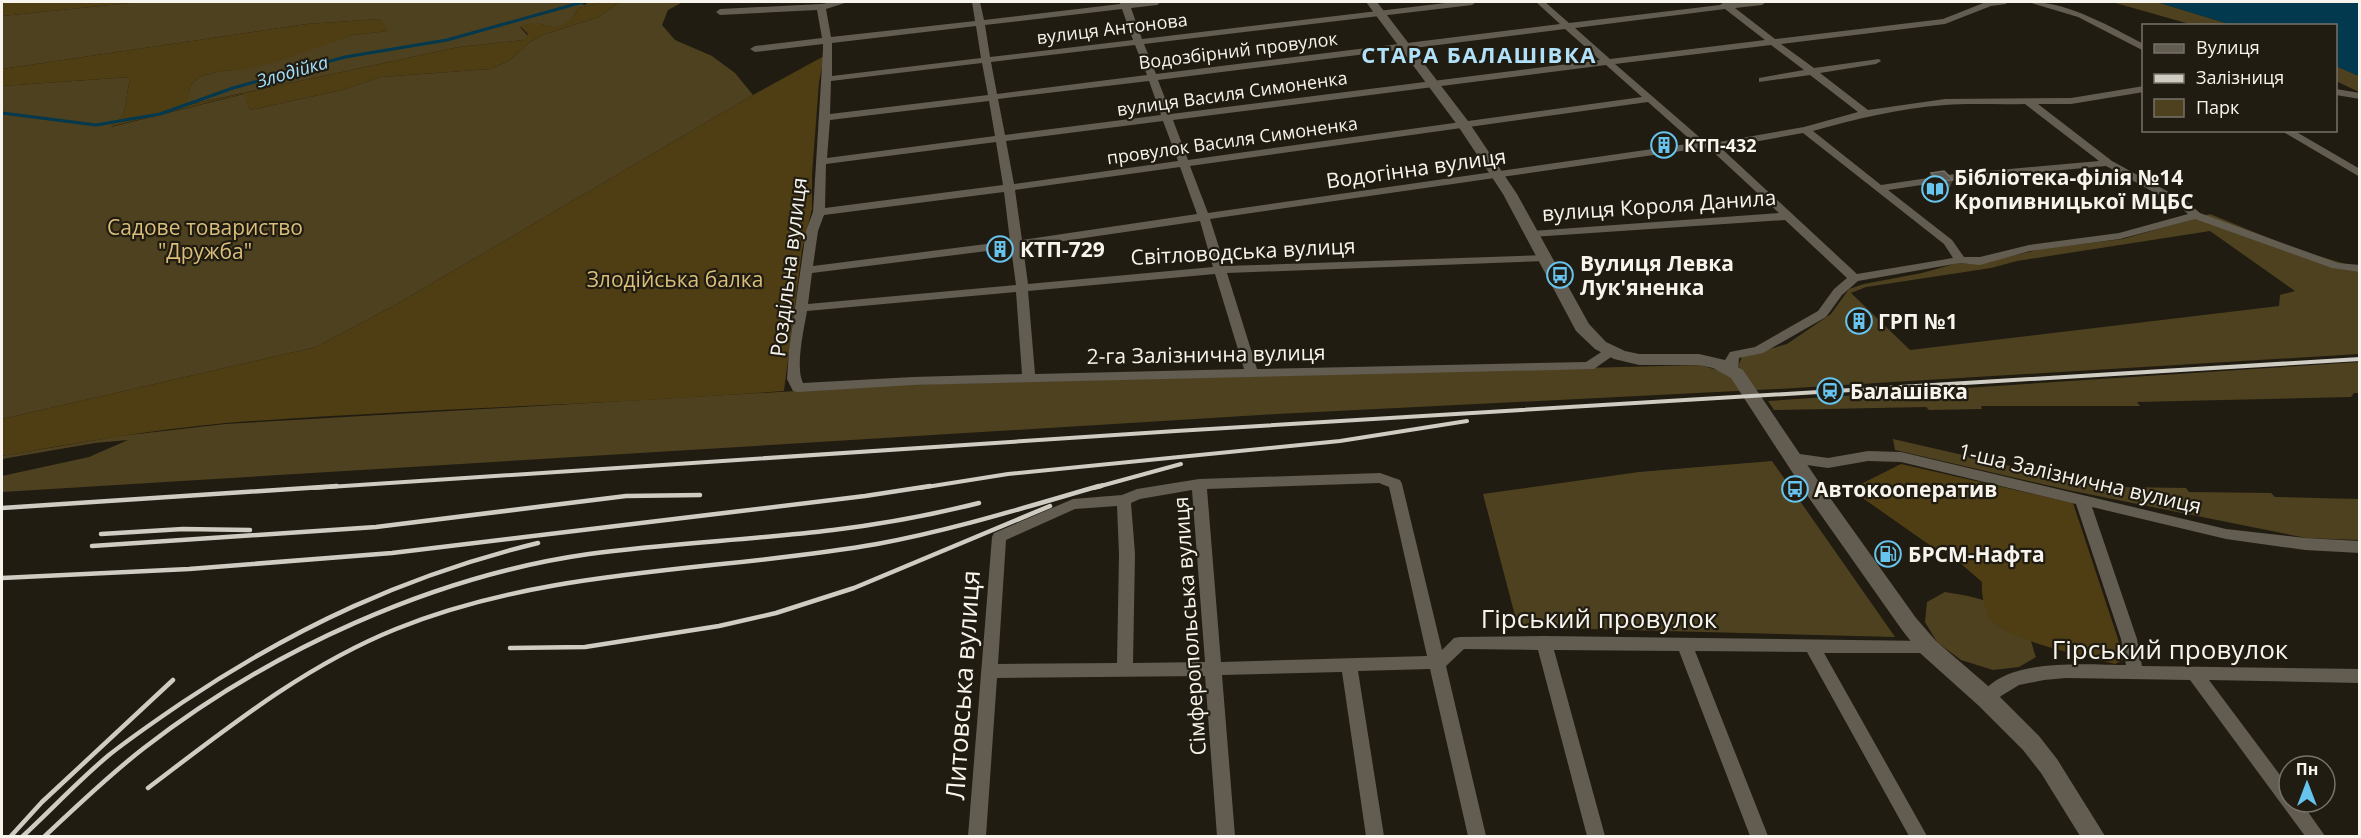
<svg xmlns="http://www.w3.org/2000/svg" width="2361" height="838" font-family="'Open Sans',sans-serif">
  <rect width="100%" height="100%" fill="#211c12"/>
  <path fill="#4e411f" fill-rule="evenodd" d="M140,2H571L586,5L587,2H603L579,8L568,23L556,28L541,24L520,27L529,37L524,40L459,47L187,105L190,86L199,77L221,71L245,69L353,35L388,31L380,19L307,24L2,69V16Z
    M619,2H683L668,10L662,25L675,40L712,56L735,73L753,95L397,304L316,347L2,419V86L130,77L124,114L111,127L244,94L250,110L342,90L381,77L490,69L509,61L530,42L542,35L599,17Z
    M2112,2H2157L2232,25H2193Z
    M2336,66L2359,76V92L2336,81Z
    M2210,214L2295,249L2359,268V354L1776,389L1277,414L2,492V476L89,457L128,440L95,443L2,459V456L120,436L225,424L900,385L1700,365L1724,372L1742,371L1738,366L1742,357L1787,344L1831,314L1849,289L1864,284L1922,273L1958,263L1977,264L2041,249L2123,239ZM2210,231L2295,291L2280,295L2279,306L1910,350L1851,293L1866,287L1991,268L2017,261Z
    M2359,362V393H2354L2351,397L2137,402L2140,406H1981L1982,409L1929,410L1926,407L1774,410L1768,401Z
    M1893,439L2028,470V466L2119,487L2186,488L2189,492L2271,493L2275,497L2359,499V540L2306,538L2068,490L1895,450Z
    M1772,461L1895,637L1518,627L1483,494L1639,472Z
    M1945,592C1976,597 2012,603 2028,634C2032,641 2033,650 2036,657L2019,667L1993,670L1961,660L1937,642L1925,622L1927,602Z"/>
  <path fill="#4f3e13" d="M2,2H140L2,16Z
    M603,2H619L599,17L542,35L530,42L509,61L490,69L381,77L342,90L250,110L243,94L109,127L124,114L130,77L2,86V69L307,24L380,19L389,31L353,35L286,59L245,70L221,71L199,77L190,86L188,105L459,47L524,40L528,34L520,26C548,14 554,45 579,8Z
    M824,56L819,82L812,175V209L802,250L784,391C599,405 412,409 226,423C151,430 76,443 2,456V419L316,347L397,304L753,95Z
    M1901,464L2073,503L2118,639L2123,660L2115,664C2085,656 2014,642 1993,622C1984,613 1981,593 1982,582L1951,555L1931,546L1864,499L1859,485Z"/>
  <path fill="#02394e" d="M2157,2H2359V76L2336,66V26L2232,25Z"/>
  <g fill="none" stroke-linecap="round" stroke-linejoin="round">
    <path stroke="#02394e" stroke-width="3" d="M2,113L96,125L160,114L233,88L345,57L447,40L583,2"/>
    <path fill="#625c51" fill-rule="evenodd" d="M834,2H848L826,9L831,37L975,21L972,2H980L984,20L1120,4V2H1161L1157,5L1131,8L1142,39L1454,2H1476L1472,5L1144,44L1156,74L1560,24L1536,2H1545L1569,23L1720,5L1724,2L1729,3L1766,2L1762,5L1735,8L1775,39L1943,19L1986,2H2007L2006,4L1991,6L1945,24L1781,44L1814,68L1879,59L1881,61L1876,64L1820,73L1868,110L1945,99L2071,98L2144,86V92L2071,104H2038L2112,161L2187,202L2200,213L2338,263L2360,265V272L2332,268L2195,219L2120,239L2030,251L1980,265L1960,263L1858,281L1842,295L1826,317L1763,353L1739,358L1738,370L1732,374L1726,370L1725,360L1730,352L1755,347L1818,311L1834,289L1847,278L1785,220L1532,237L1526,234L1532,231L1779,213L1710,149L1702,148L1210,219L1225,266L1546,255L1552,258L1546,261L1227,273L1257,369L1586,362L1606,349H1614L1616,352L1614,355L1594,369L913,385L798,392L793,391L787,379L789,350L806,231L813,212L823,49V44L755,52L750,49L755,46L822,38L817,10L720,15L716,12L720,9L821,4ZM1122,9L1133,40L990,57L985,25ZM1725,9L1765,40L1610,59L1575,28ZM976,26L981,58L832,76V43ZM1565,29L1600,60L1171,114L1158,80ZM1135,45L1147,75L997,94L991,62ZM1771,45L1804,70L1759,78V82L1810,75L1858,112L1804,127L1713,143L1705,142L1615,64ZM982,63L988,95L830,114L831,81ZM1606,65L1642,97L1188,160L1173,120ZM1149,81L1161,115L1005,135L998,99ZM989,101L995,136L827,158L830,120ZM1648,102L1694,143L1208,213L1190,166ZM2025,104L2099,161L1955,174L1881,185L1813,131C1856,119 1900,108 1945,105C1972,103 1998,105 2025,104ZM1163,121L1178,161L1014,184L1006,141ZM1803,133L1944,244L1953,258L1857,274L1721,148ZM996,142L1003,185L825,208L826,164ZM2106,166L2179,206L2188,214L2119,233L2029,245L1980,257H1964L1952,240L1888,190L1955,180ZM1180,167L1197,214L1022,240L1015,190ZM1004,192L1010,241L813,266L818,231L824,215ZM1200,221L1213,267L1028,284L1023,247ZM1011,248L1016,285L808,304L812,273ZM1215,274L1244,369L1035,374L1028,291ZM1016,292L1022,374L913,377L803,383C795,367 804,329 807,311Z
      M2028,2C2065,0 2111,27 2144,44V51L2078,17Z
      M2336,89L2360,93V99L2336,95Z
      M2280,130H2293L2360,169V177Z
      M1868,451L1901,452L2226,529L2305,538L2360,541V553L2305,550L2226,539L2092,507L2137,639L2142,666L2360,669V683L2209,680L2289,787V802H2301L2325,836H2305L2190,680L2066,678L2044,680L2019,685L2001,696L1993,704L1987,706L1981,704L1979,699C2000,656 2086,665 2126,665L2121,639L2076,504L1901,462L1868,461L1828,468L1793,463L1786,458L1793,453L1828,458Z
      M1380,473L1400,480L1402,484L1442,650L1454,638L1460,637L1544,636L1928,641L1934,642L1936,647L1934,652L1928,653H1824L1927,836H1909L1807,652L1695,651L1768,836H1750L1679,651L1554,650L1605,836H1587L1538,650L1464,649L1446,666L1486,836H1468L1430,669L1358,671L1384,836H1366L1342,672L1222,675L1235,836H1217L1205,676L997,678L986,836H968L992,537L994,533L1073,499L1122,495L1137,489L1199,479ZM1379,483L1389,487L1427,656L1221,662L1207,489ZM1192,490L1205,662L1133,663L1135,554L1131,503L1140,499ZM1117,506L1119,554L1117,663L998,664L1006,540L1075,509Z"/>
    <path fill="#625c51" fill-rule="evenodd" d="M1366,2H1377L1468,121L1517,194L1589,324L1606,342L1625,351L1639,354H1699L1725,360L1743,370L1823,488L1916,618L1936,641L1995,692L2039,736L2057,759L2105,836H2080L2041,773L2023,750L1979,706L1920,653L1902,630L1809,498L1731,378L1713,368L1699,365H1639L1614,359L1595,349L1576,331L1503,194L1458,126Z"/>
    <path stroke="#cfccc4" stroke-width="4" d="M1097,487L1181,464
      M314,488L1176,431L2360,359
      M920,488L1008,474L1340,441L1467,421
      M1094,488L1103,485"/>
    <path stroke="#cfccc4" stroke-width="4.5" d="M1097,487L1101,486
      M2,508L337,486
      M101,534L183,529L250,530
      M92,546L376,527L626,496L700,495
      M2,578L189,569L392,553L865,496L930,486
      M510,648L585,647L719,626L776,613L854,588L1050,506
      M148,788C226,729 304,666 396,629C549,567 718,572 877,544C953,530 1026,507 1099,486
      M11,836L42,802L173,680
      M23,836C52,809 79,780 109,755C133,736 158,719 183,702C295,627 407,575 538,543
      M45,836C77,806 109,775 144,748C269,651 433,576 589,554C670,543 752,540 833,530C883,524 931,515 979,503"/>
  </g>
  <path fill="#4a453a" d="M1931,173L1953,180L1947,193L1933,194L1925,187Z"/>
  <path fill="#5d584e" stroke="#757067" stroke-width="1.5" d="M1944,171L1953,180L1940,181L1931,173Z"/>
  <defs>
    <g id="building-ring" transform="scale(1.35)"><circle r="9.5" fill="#211c12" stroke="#67c4ef" stroke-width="1.5"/><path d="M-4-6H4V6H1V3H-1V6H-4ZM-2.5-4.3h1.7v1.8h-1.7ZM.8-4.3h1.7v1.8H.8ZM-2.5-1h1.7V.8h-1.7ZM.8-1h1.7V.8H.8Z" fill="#67c4ef"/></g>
    <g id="library-ring" transform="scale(1.35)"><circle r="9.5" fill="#211c12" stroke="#67c4ef" stroke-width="1.5"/><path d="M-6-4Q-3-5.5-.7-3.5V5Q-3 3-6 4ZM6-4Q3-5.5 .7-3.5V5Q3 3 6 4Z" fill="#67c4ef"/></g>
    <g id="bus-ring" transform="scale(1.35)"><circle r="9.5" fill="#211c12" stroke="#67c4ef" stroke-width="1.5"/><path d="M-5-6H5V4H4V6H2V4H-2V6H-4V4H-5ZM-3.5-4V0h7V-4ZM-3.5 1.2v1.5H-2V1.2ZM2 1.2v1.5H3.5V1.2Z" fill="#67c4ef"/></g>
    <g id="station-ring" transform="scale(1.35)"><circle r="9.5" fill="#211c12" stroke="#67c4ef" stroke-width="1.5"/><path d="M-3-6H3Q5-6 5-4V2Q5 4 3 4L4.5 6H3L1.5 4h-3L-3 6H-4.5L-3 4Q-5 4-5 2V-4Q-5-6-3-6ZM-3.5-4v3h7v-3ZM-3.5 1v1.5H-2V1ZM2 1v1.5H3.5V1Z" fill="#67c4ef"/></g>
    <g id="fuel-ring" transform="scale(1.35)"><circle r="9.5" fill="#211c12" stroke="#67c4ef" stroke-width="1.5"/><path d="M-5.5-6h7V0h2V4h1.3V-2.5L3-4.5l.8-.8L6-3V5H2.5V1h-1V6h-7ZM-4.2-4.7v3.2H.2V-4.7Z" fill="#67c4ef"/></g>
  </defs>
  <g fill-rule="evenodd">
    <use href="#building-ring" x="1664" y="145"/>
    <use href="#library-ring" x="1935" y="189"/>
    <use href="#building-ring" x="1000" y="249"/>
    <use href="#bus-ring" x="1560" y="275"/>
    <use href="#building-ring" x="1859" y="321"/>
    <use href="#station-ring" x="1830" y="391"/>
    <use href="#bus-ring" x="1795" y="489"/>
    <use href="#fuel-ring" x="1888" y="554"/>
  </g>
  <g text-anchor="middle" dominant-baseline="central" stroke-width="4.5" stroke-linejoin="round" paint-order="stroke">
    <g font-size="18" fill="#f7f4ed" stroke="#211c12">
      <text transform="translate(1112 28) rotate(-7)">вулиця Антонова</text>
      <text transform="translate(1238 50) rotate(-7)">Водозбірний провулок</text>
      <text transform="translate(1232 93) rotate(-8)">вулиця Василя Симоненка</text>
      <text transform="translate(1232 140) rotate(-8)">провулок Василя Симоненка</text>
    </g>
    <g font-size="18" font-style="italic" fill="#a3e0fe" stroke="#211c12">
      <text transform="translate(292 71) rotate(-16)">Злодійка</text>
    </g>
    <g font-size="18" font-weight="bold" fill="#f7f4ed" stroke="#211c12" text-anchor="start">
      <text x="1684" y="145">КТП-432</text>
    </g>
    <g font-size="21" fill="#f7f4ed" stroke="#211c12">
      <text transform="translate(1416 168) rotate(-8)">Водогінна вулиця</text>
      <text transform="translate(1659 205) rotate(-4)">вулиця Короля Данила</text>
      <text transform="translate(1243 251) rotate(-3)">Світловодська вулиця</text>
      <text transform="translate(788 267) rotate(-83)">Роздільна вулиця</text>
      <text transform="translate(1206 354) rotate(-1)">2-га Залізнична вулиця</text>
      <text transform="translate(2080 478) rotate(13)">1-ша Залізнична вулиця</text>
      <text transform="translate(1189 626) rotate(-94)">Сімферопольська вулиця</text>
    </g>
    <g font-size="21" font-weight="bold" fill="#f7f4ed" stroke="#211c12" text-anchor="start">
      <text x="1954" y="177">Бібліотека-філія №14<tspan x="1954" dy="24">Кропивницької МЦБС</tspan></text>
      <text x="1020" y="249">КТП-729</text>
      <text x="1580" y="263">Вулиця Левка<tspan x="1580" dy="24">Лук'яненка</tspan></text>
      <text x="1878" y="321">ГРП №1</text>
      <text x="1850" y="391">Балашівка</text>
      <text x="1814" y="489">Автокооператив</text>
      <text x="1908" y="554">БРСМ-Нафта</text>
    </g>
    <g font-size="21" fill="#dabe79" stroke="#211c12">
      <text x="205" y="227">Садове товариство<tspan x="205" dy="24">"Дружба"</tspan></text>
      <text x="675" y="279">Злодійська балка</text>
    </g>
    <g font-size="22" font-weight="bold" letter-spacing="1.5" fill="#b1e1f9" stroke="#211c12">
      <text x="1479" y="54">СТАРА БАЛАШІВКА</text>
    </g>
    <g font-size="26" fill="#f7f4ed" stroke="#211c12">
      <text x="1599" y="618">Гірський провулок</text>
      <text x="2170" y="649">Гірський провулок</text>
      <text transform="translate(962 685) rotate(-86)">Литовська вулиця</text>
    </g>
  </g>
  <rect width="2361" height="838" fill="none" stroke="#f7f4ed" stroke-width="6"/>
  <rect x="2142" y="24" width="195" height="108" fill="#211c12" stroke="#77726a" stroke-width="1.5"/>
  <rect x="2154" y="44" width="30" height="9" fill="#625c51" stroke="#77726a" stroke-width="1.5"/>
  <text x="2196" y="54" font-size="18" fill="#f7f4ed">Вулиця</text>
  <rect x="2154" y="74" width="30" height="9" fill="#cfccc4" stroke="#77726a" stroke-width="1.5"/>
  <text x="2196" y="84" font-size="18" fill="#f7f4ed">Залізниця</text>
  <rect x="2154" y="99" width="30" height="18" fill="#4e411f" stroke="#77726a" stroke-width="1.5"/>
  <text x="2196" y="114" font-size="18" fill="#f7f4ed">Парк</text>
  <g transform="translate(2307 784)"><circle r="28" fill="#211c12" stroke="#77726a" stroke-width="1.5"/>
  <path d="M0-4.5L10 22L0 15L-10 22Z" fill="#67c4ef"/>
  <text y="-9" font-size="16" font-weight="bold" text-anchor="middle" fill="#f7f4ed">Пн</text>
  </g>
</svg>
